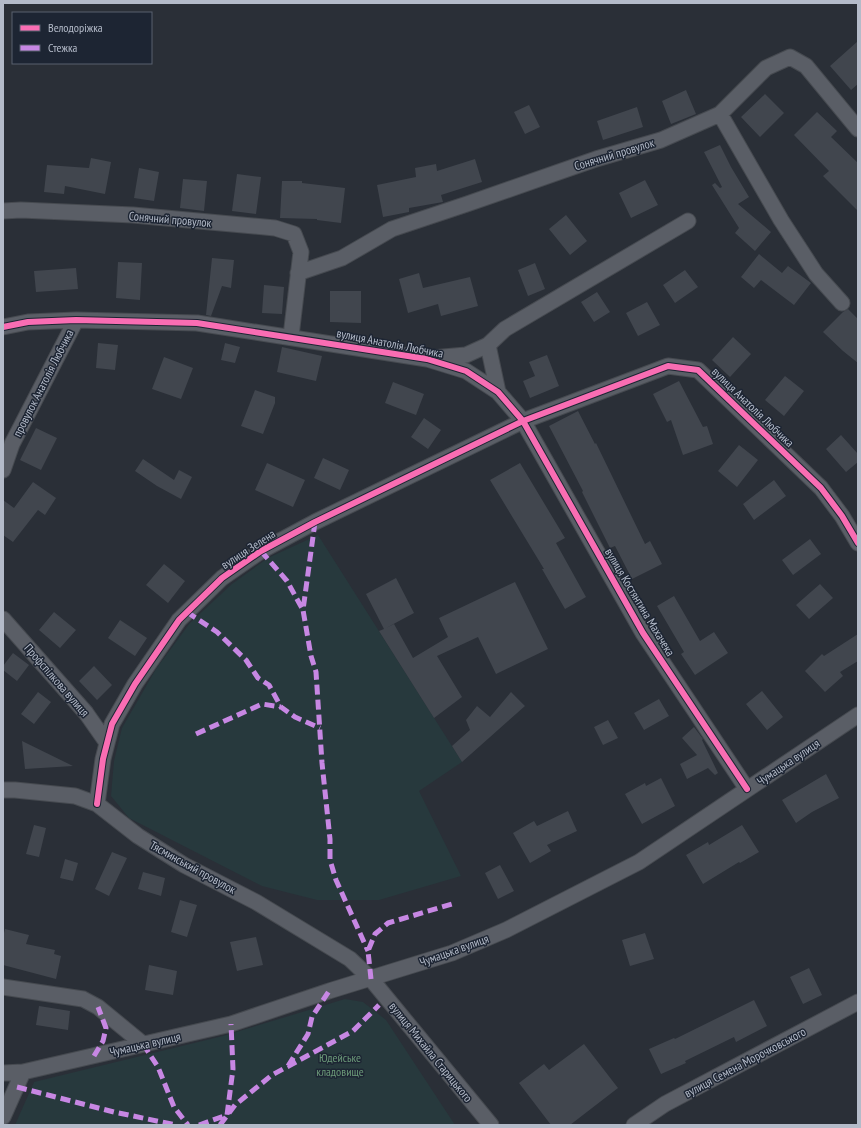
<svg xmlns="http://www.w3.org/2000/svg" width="861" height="1128" font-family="'PT Sans Narrow',sans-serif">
  <rect width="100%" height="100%" fill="#2a2f37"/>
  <path fill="#27393d" d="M318,535L462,762L419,791L461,876L379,900H317L262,886L129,818L111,796L114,761L122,728L156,669L190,623L232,584L268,558Z
    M345,999L363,1002L386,1020L455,1125H15L34,1082L223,1036Z"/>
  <path fill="#41464e" d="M858,41V84L851,90L830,66Z
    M686,90L696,114L671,124L662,101Z
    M765,94L784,113L760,137L741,117Z
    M529,105L540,127L525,134L514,112Z
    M637,107L643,127L603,140L597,121Z
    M817,112L837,131L831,137L858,163V211L823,176L829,171L794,135Z
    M720,145L731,167L749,197L738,204L771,232L755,251L735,233L739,228L712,185L715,183L720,188L722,187L704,152Z
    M91,158L111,162L105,194L65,186L64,194L44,192L47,165L89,168Z
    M475,159L482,182L441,195L443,202L409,208V212L383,217L377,185L416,177L415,168L436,164L437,171Z
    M139,168L159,172L154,201L134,198Z
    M237,174L261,177L256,214L232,211Z
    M183,179L207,181L204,211L180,208Z
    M645,180L658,205L631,218L619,193Z
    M282,181H302V183L345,188L341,223L317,220V219L280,218Z
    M566,215L587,241L570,255L549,229Z
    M759,254L782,273L788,266L811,283L794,305L761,280L754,288L741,277Z
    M212,258L234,260L231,288L222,286L211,316L206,315Z
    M118,262L142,263L140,300L116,298Z
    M535,263L545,289L528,296L518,270Z
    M76,268L78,289L36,292L34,271Z
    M685,270L698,287L675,303L663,285Z
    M419,273L423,288L470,277L478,306L441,316L438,304L408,313L399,279Z
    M264,285L284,287L282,314L262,313Z
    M330,291H361V323L330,322Z
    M597,292L610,312L594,322L581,302Z
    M647,302L660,325L638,336L626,313Z
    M848,309L858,319V363L843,351L823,332L843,312Z
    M733,337L751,354L730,377L712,360Z
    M98,343L118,345L115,370L96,368Z
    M225,343L240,347L235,363L221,360Z
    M282,347L322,356L316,381L277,372Z
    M547,355L559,386L530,398L523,381L535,376L529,362Z
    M164,357L193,368L181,399L152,389Z
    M785,376L804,391L784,416L765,400Z
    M679,381L703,427L707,426L713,444L683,455L671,420L667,422L653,394Z
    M393,382L424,394L416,415L385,403Z
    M255,390L275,397V403L263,434L241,426Z
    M578,411L595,444L596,443L645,544L650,541L662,564L632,579L615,546L610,548L582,492L583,491L549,426Z
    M424,418L441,430L428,449L411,437Z
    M36,428L57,438L41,470L20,460Z
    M841,435L858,454V462L846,472L826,449Z
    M739,445L758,460L737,487L718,471Z
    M323,458L349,470L340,490L314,478Z
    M143,459L174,480L179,470L192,477L181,499L157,486L135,471Z
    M267,463L305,480L293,507L255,490Z
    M520,463L565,538L556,543L586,597L565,609L542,569H544L490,480Z
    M774,480L786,496L754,520L743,504Z
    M33,482L56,498L45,515L38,510L13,542L3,535V500L14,508Z
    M810,539L821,554L793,575L782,560Z
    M164,564L185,581L168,603L146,585Z
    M396,578L414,613L386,628L394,624L413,658L448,637L439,618L515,582L548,649L496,674L478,637L437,656L462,697L434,718L379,631L384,629L366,594Z
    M820,584L833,598L809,619L796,605Z
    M674,596L700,641L714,632L728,653L695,675L681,654L684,652L657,606Z
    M54,612L76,630L60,648L39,630Z
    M120,620L147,638L135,656L108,638Z
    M858,634V661L840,672L843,676L825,692L805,671L822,654L824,656Z
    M13,653L29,665L17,681L3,670V666Z
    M94,666L112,685L97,700L79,681Z
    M762,691L783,717L767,730L746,704Z
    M38,692L51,702L34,724L21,714Z
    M511,692L525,706L462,762L452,746L470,730L466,720L477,706L490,717Z
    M659,699L669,716L644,730L634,713Z
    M608,720L618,738L603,745L594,727Z
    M694,727L703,739L702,740L718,773L715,775L708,768L687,779L680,764L697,755L682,738Z
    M22,741L73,766L25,769Z
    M826,774L839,798L812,812L796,823L782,800Z
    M661,778L675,806L642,824L625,794L645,783L646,786Z
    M568,811L577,831L547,845L551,851L530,863L513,833L534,821L537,826Z
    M34,825L46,828L39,857L26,854Z
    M742,825L759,852L740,863L739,862L703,884L686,855L708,842L709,845Z
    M112,852L127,858L109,896L95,889Z
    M65,859L78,863L73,881L60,878Z
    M500,865L514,891L498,899L485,873Z
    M143,872L165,878L161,896L138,889Z
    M180,900L197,905L187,937L171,932Z
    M5,929L29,935L26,944L55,950L54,954L61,956L56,979L3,965V937Z
    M645,933L654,959L630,966L622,940Z
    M256,937L263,965L237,971L230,942Z
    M149,965L177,971L173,995L145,990Z
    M809,968L822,995L803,1004L790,977Z
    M754,1000L767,1026L736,1042L734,1037L685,1061L686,1063L661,1074L649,1049L674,1038L675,1039Z
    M39,1006L70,1011L68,1030L36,1025Z
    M584,1044L618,1088L570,1125H551L519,1083L544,1064L549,1070Z"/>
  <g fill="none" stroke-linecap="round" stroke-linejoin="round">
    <g stroke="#464a50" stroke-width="17">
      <path id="minor" d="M720,114L766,68L790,57L806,66L858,129
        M3,211L21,210L133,215L275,228L294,234L301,252L291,336
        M298,273L342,258L392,229L467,204L596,159L661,140L720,114L781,220L816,274L842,303
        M3,327L28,322L76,320L197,323L427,359L466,371L498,392L523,421L668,366L698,370L821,488L842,516L858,543
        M488,345L498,392
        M432,358L466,355L488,345L505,329L688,221
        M3,470L12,444L76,320
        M3,619L86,713L107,743
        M3,790H15L75,796L97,804L138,836L184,865L256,902L350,959L371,979L491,1125
        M97,804L103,759L112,724L135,684L179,620L222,578L261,551L315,522L523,421L643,633L747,789
        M3,987L83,999L98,1007L143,1044
        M3,1073L23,1072L231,1024L329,991L452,953L506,930L639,862L858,715
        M3,1117L23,1072
        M634,1125L665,1104L858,1002"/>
    </g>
    <use href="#minor" stroke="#5a5e66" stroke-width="15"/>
    <path stroke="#c787e3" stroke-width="5" stroke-dasharray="10 5" stroke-linecap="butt" d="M315,522L303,610L311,656L316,672L322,763L330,839V860L336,880L368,951
      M261,551L287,581L303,610
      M187,612L217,632L246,660L258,678L269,685L281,707L295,717L320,728
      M196,734L262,704L281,707
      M371,979L368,951L375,934L388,923L452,904
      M143,1044L158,1067L174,1107L188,1125
      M94,1056L103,1041L106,1028L98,1007
      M288,1066L308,1034L312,1017L329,991
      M17,1087L114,1112L176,1125
      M199,1125L227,1115L233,1069L231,1024
      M220,1125L235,1105L272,1075L353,1031L379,1005"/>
    <g stroke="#1d2533" stroke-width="8">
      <path id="cycleway" d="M3,327L28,322L76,320L197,323L427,359L466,371L498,392L523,421L668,366L698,370L821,488L842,516L858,543
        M97,804L103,759L112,724L135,684L179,620L222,578L261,551L315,522L523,421L643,633L747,789"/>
    </g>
    <use href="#cycleway" stroke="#f96db3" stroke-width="6"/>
  </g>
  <g text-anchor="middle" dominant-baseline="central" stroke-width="3" stroke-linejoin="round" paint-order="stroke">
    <g font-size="12" fill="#b4bbc9" stroke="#1d2533">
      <text transform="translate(614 154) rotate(-17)">Сонячний провулок</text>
      <text transform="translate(170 219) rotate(5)">Сонячний провулок</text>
      <text transform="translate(390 343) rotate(11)">вулиця Анатолія Любчика</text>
      <text transform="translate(43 383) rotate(-63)">провулок Анатолія Любчика</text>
      <text transform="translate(753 407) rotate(44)">вулиця Анатолія Любчика</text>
      <text transform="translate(248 549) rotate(-33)">вулиця Зелена</text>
      <text transform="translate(640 602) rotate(59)">вулиця Костянтина Махачека</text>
      <text transform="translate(57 680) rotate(49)">Профспілкова вулиця</text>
      <text transform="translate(788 762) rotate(-34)">Чумацька вулиця</text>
      <text transform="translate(193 867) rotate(29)">Тясминський провулок</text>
      <text transform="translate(454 950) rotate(-20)">Чумацька вулиця</text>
      <text transform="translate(145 1044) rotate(-13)">Чумацька вулиця</text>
      <text transform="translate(431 1052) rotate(51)">вулиця Михайла Старицького</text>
      <text transform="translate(745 1062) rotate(-28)">вулиця Семена Морочковського</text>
    </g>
    <g font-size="12" fill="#6b9978" stroke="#1d2533">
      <text x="340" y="1057">Юдейське<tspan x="340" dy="14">кладовище</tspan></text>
    </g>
  </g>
  <rect width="861" height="1128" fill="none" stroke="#b4bbc9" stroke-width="8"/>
  <rect x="12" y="12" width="140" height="52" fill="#1d2533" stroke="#59616f"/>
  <rect x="20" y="25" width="20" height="6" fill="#f96db3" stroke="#59616f"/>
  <text x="48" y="32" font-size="12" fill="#b4bbc9">Велодоріжка</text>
  <rect x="20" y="45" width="20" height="6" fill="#c787e3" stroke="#59616f"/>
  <text x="48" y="52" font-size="12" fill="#b4bbc9">Стежка</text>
</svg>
